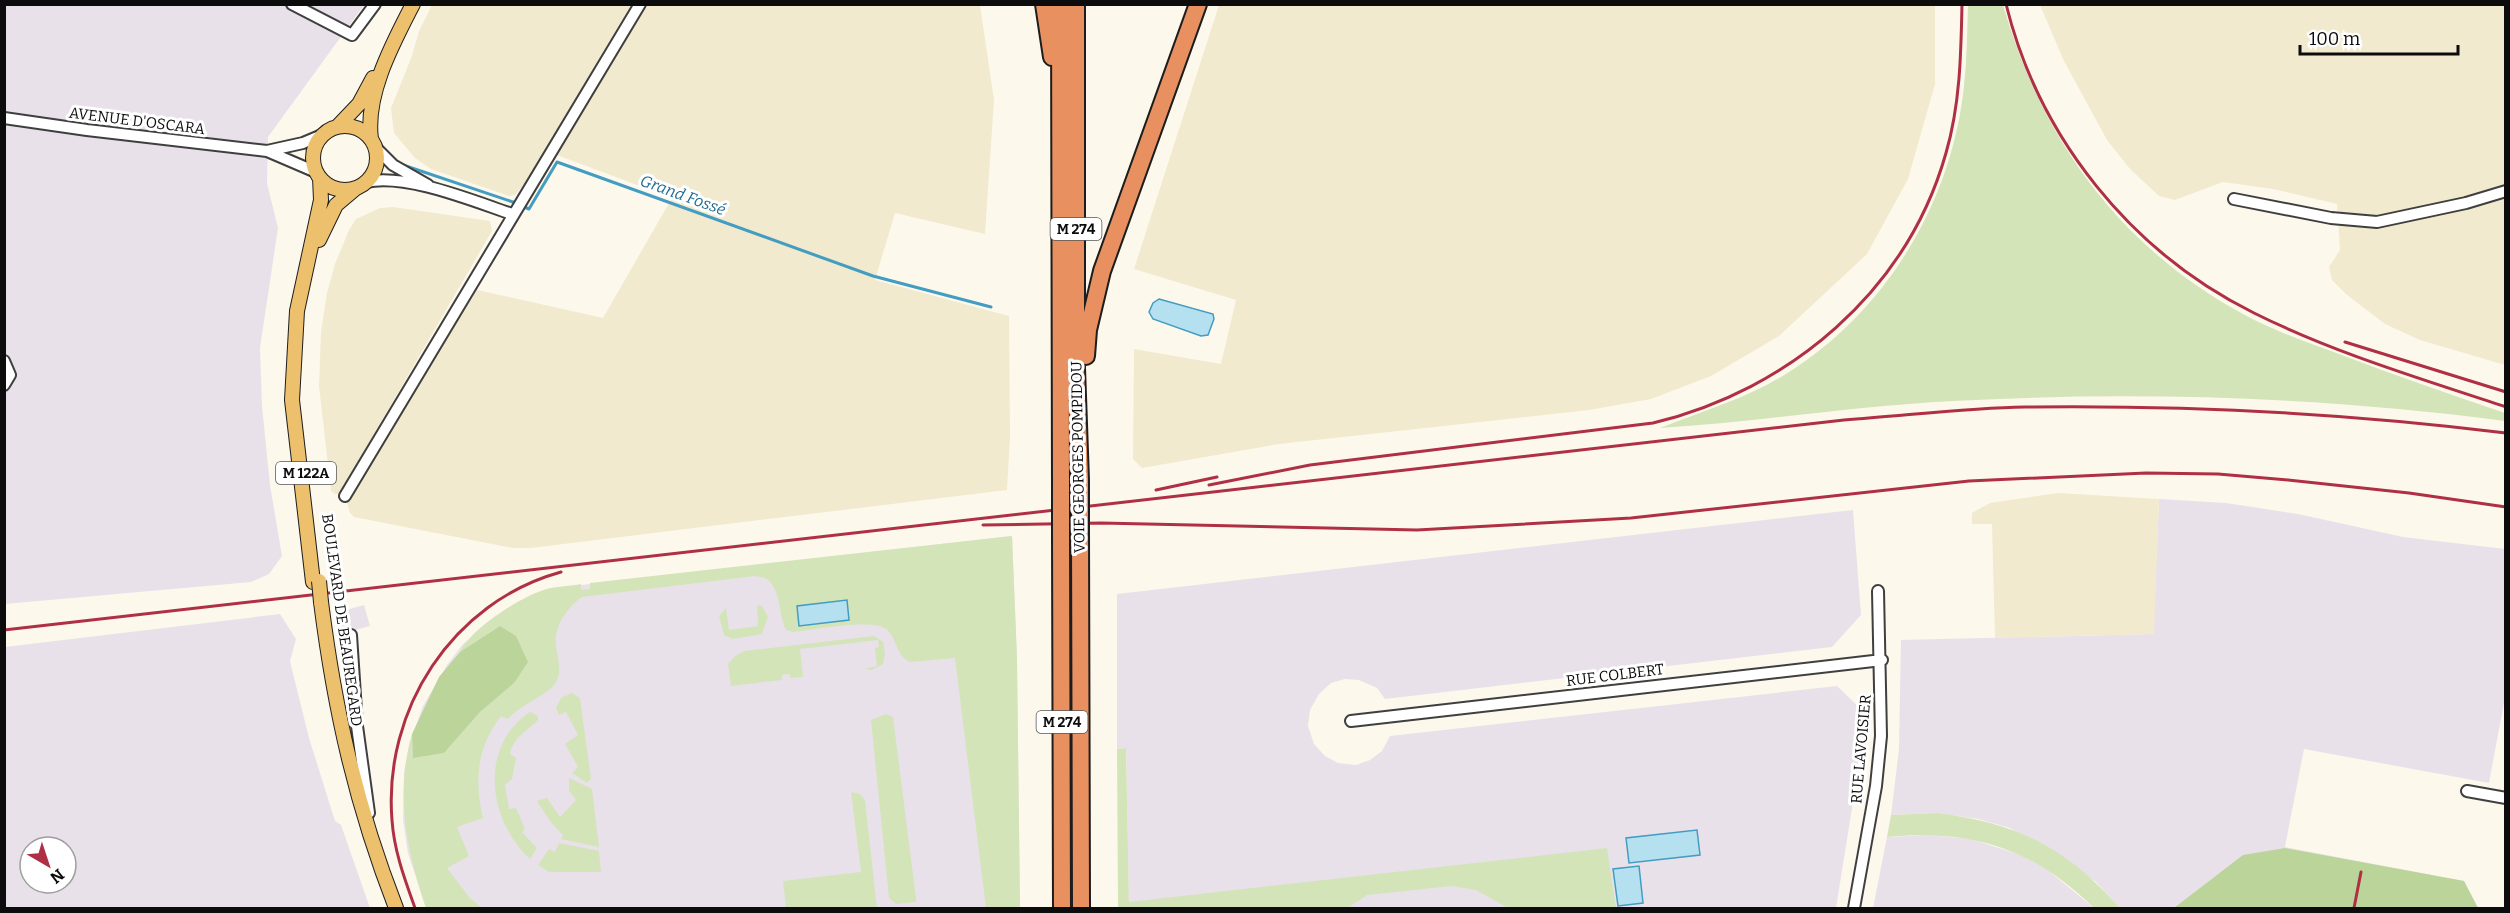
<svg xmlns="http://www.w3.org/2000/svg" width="2510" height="913" font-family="Bitter,serif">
  <rect width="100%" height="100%" fill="#fdf8ec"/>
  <path fill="#e8e1ea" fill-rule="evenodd" d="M5,5H364L268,137L267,183L278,228L260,348L262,406L270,485L282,556L269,574L251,582L5,604Z
    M2159,499L2226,503L2298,514L2403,537L2505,549V697L2489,783L2304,749L2285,847L2464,881L2478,908H2120L2096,882L2010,828L1978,819L1938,813L1891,815L1899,749L1901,640L2153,634Z
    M1853,510L1861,615L1832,647L1385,699L1377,688L1359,680L1345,679L1331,683L1319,694L1310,710L1308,726L1314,744L1325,756L1338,763L1356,765L1370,760L1382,751L1390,736L1837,686L1862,710L1857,777L1836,908H1129L1126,748L1117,749V594Z
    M1012,536L1017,659L1020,908H426L408,853L403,820L404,772L409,745L423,706L447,665L463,644L501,613L546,589Z
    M364,605L370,626L341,634L335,613Z
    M280,614L296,639L290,661L309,738L335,821L341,825L370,908H5V647ZM30,847H66V883H30Z
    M1928,835L1971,839L2021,855L2049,871L2094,908H1873L1887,837Z"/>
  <path fill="#f1eacf" d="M432,5H631L524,184L515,195L509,196L431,169L415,158L394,133L391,108L412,56L419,31Z
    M647,5H980L994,100L985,234L895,213L875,280L1009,316L1010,437L1007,490L531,548H513L354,517L350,513L347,503L349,498L473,289L603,318L672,198L557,155Z
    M1219,5H1935V84L1908,179L1867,254L1779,336L1711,376L1651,399L1589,410L1279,444L1142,468L1133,459L1134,349L1221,364L1236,300L1134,269Z
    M2040,5H2505V365L2420,340L2385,324L2346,294L2332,280L2329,267L2340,250L2337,204L2273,189L2223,182L2175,200L2159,196L2130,169L2107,140L2064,61Z
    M393,207L490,221L492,231L339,494H335L331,491L319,386L321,332L327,293L335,264L349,230L356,219L380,208Z
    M2058,493L2159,499L2154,634L1995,638L1992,524H1972V513L1990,503Z"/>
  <path fill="#d4e4b9" d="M1968,5H2003C2042,139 2118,246 2243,314C2276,332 2312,344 2347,357C2400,377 2452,395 2505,413V421C2323,397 2137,391 1953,401C1855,406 1758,422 1660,428C1705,410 1748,398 1789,372C1887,310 1952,201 1964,86C1967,59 1967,32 1968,5Z
    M1012,536L1017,659L1020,908H986L955,658L910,662C895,655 898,639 886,629C873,618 812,630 793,632L786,630C777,611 783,593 766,578L755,576L582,597C568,607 554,625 556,645C557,657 563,671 556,682C550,694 521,704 508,719L501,716C477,747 474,780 483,818L457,827L469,856L447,868L470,898L482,908H426C406,849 395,796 412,734L413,758L444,753L480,712L514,683L500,626L460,652C470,629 523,595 547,589C558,586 570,586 581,584V590L590,589V583Z
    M757,605L762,606L768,617L762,634L733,639L724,635L719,616L726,608L729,630L758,626Z
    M874,636L883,642L885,654L883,664L872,670L864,669L877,666L875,648L879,647L878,640L800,649L803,677L790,678V674L782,675V680L731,686L728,664L735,656L744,651Z
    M572,693L580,698L591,779L587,783L572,773L578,767L565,744L578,735L566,712L559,715L556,708L561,698Z
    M530,712L538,716V720C528,730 513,738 510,754L516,758L512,779L505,785L509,809L516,808L525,829L522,832L537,848L530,859C488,821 478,746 530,712Z
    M886,714L893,717L916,898V902L896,904L889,898L871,720Z
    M1126,748L1129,902L1607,848L1616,908H1508L1476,890L1452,886L1367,895L1348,908H1118L1117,749Z
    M569,778L592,789L599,847L561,839L563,835C552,825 544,812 537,801L547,798L560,817L576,800L569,791Z
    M851,792L860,794L865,800L877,908H786L783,881L861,872Z
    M1938,813C2020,824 2065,847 2120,908H2094C2033,848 1971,829 1887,837L1891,815Z
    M559,843L599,851L601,872H549L538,865L549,849L555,852Z"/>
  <path fill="#bad49a" d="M500,626L516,636L528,662L514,683L480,712L444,753L413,758L412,734L439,677L460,652Z
    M2285,848L2464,881L2478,908H2174L2243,855Z"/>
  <path fill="#b5e0f0" stroke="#439cc1" stroke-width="1.5" d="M1159,299L1213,314L1214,319L1208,335L1201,336L1153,319L1149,312L1153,303Z
    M847,600L849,620L799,626L797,606Z
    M1697,830L1700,855L1629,863L1626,838Z
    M1639,866L1643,903L1618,906L1613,869Z"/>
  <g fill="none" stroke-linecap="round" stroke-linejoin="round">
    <path stroke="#439cc1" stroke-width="3" d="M403,165L516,203
      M522,206L529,209L557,162L873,276L991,307"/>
    <g stroke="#3f3f3f" stroke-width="14">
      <path id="minor" d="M292,4L352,35L375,4
        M4,118L87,130L267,151L316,172
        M376,148L393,165L428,185
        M267,151L303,143L322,135
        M366,182C406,173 473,201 512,214
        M2234,199L2331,218L2377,222L2466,203L2506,191
        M4,361L10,375L4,385
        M345,496L640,4
        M351,635L357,726L369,813
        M1351,721L1882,660
        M2467,791L2506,798
        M1854,908L1876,786L1881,736L1878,591"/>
    </g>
    <g stroke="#1d1d1d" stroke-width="16">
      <path id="major" d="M313 158a32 32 0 1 1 64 0a32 32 0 1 1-64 0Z
        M338,126L359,104L373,78
        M371,139C365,94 393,43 413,4
        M319,240L336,205L355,189
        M313,582L292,400L297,311L321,200L320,178
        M321,602C335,712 356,805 396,908"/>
    </g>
    <g stroke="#1d1d1d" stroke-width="20">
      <path id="highway" d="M1044,4L1052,57
        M1060,4L1061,483
        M1076,4V368L1080,480
        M1086,356L1088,330L1102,271L1198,4
        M1080,532L1081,908
        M1061,535L1062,908"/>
    </g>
    <use href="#minor" stroke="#fff" stroke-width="10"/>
    <use href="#major" stroke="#ecc06d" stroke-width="14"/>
    <use href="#highway" stroke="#e89060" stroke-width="16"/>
    <path stroke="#af3044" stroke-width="3" d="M2006,4C2039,138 2131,252 2254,313C2334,353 2422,379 2506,407
      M2345,342L2506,392
      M1209,485L1310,465L1653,423C1790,390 1907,291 1946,153C1960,105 1961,55 1962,4
      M1156,490L1217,477
      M983,525L1101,523L1417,530L1631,518L1969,481L2146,473L2218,474L2288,480L2409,493L2506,507
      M4,630L1844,420C1904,416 1965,408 2025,407C2186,405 2346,413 2506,433
      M415,908C405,880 394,851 392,820C383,710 452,602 561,572
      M2354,908L2361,872"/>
    <g stroke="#1d1d1d" stroke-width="16" stroke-linecap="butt">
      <path id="major-bridge" d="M319,581L321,602"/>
    </g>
    <g stroke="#1d1d1d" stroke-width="20" stroke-linecap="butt">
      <path id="highway-bridge" d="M1080,532V480
        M1061,535V483"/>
    </g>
    <use href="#major-bridge" stroke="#ecc06d" stroke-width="14"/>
    <use href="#highway-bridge" stroke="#e89060" stroke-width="16"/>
  </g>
  <g text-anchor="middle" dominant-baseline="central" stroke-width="6" stroke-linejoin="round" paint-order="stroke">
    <g fill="#fff" stroke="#555" stroke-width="1.5">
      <rect x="1050.5" y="218" width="51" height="22" rx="4.5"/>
      <rect x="276" y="462" width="60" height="22" rx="4.5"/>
      <rect x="1036.5" y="711" width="51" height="22" rx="4.5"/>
    </g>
    <g font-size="14" font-weight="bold" fill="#0c0c0c">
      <text x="1076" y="229">M 274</text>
      <text x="306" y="473">M 122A</text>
      <text x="1062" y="722">M 274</text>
    </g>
    <g font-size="15" fill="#0c0c0c" stroke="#fff">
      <text transform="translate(137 121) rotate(7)">AVENUE D'OSCARA</text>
      <text transform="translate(1078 457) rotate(-91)">VOIE GEORGES POMPIDOU</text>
      <text transform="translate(342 620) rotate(82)">BOULEVARD DE BEAUREGARD</text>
      <text transform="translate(1615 675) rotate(-7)">RUE COLBERT</text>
      <text transform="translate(1861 749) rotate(-85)">RUE LAVOISIER</text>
    </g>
    <g font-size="16" font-style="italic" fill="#216c92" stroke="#fff">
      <text transform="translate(683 195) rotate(20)">Grand Fossé</text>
    </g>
  </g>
  <rect width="2510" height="913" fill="none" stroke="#0c0c0c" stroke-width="12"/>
  <g transform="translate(48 865) rotate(141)"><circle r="28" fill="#ffffff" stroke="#9e9e9e" stroke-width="1.5"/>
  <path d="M0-4.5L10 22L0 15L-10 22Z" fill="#af3044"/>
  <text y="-9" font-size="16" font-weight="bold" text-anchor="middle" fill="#0c0c0c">N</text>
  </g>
  <path d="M2300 45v9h158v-9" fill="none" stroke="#0c0c0c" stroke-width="3"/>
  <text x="2309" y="45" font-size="18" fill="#0c0c0c" stroke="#ffffff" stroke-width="4.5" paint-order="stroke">100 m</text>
</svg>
